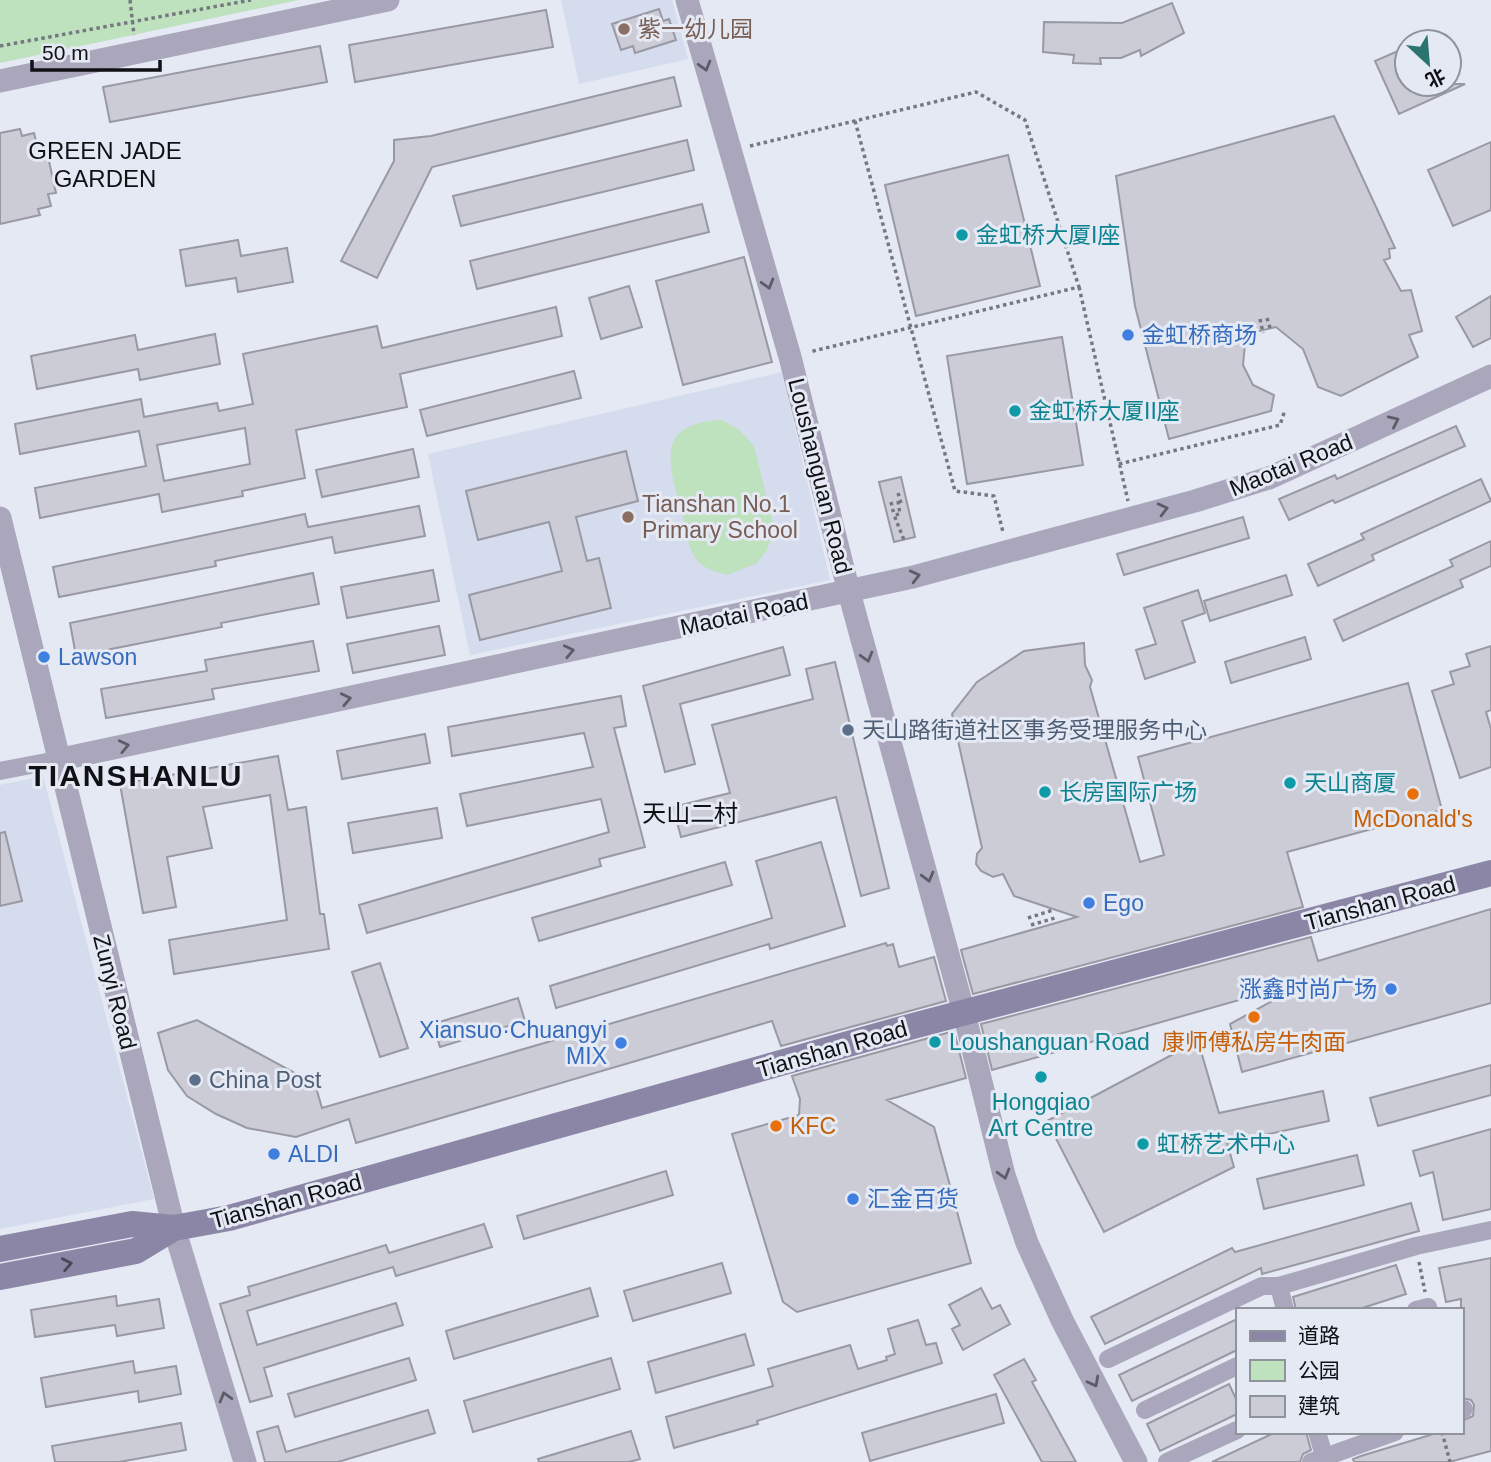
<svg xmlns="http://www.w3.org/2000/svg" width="1491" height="1462" font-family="Arial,'Noto Sans SC',sans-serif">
  <rect width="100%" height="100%" fill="#e4e9f4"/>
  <path fill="#d4dced" d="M561,0H672L688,59L579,84Z
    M782,372L830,580L470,655L428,454Z
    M43,776L154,1199L0,1229V785Z"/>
  <path fill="#bee1be" d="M0,0H299L0,63Z
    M722,420L738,429L754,446L774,528L767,550L757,563L727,575C719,572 707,570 701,564C688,553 686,530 682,514C669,465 653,423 722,420Z"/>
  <path fill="#ccccd7" stroke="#9899a3" stroke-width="2" fill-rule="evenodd" d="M1172,3L1184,33L1141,56L1140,50L1121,58H1100L1101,64L1073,63L1074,55L1043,52L1044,22L1122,23Z
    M659,9L663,21L669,19L676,40L635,53L633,46L621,50L612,24Z
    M546,10L553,47L355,82L349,45Z
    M320,46L327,82L110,122L103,87Z
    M1407,47V84H1465L1399,114L1375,61Z
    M674,77L681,106L432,167L377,278L341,261L394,161V140L431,136Z
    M1334,116L1395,248L1389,249L1390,258L1384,260L1401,291L1411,290L1422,331L1409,335L1418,357L1341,396L1318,387L1303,349L1276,327L1246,334L1243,365L1253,385L1274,395L1271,411L1169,439L1135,306L1116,176Z
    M20,129L22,136L34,133L37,145L45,143L56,193L48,194L51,206L38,209L40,215L0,224V133Z
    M687,140L694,170L461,226L453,196Z
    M1491,142V210L1453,226L1428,170Z
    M1008,155L1040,286L916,316L885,185Z
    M702,204L709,232L477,289L470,261Z
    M238,240L241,256L287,248L293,282L238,292L236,278L186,286L180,250Z
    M744,257L772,362L683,385L656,281Z
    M629,286L642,327L601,339L589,298Z
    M1491,296V338L1473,347L1456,317Z
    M556,307L562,336L400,374L407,407L296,430L305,478L242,491L243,496L162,512L159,494L40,518L35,488L146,466L139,431L20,454L15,424L141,399L144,417L217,403L219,411L253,404L243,354L377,326L382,348ZM245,428L250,464L164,481L157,445Z
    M215,334L220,364L140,380L138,369L37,389L31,356L135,335L138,350Z
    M1062,337L1083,465L967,484L947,356Z
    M574,371L581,398L427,436L420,410Z
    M1456,426L1465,446L1335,503L1333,500L1289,520L1279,499L1335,475L1337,479Z
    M413,449L419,477L322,497L316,470Z
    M626,451L638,501L576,517L587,561L599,558L611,608L480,640L469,595L562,571L549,522L478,540L466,491Z
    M901,477L915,537L894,542L879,482Z
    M1481,479L1491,501L1372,555L1374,560L1318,586L1308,564L1364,539L1361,534Z
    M419,506L425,536L335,553L332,537L215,561L216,566L59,597L53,567L305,514L308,527Z
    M1243,517L1249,538L1124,575L1117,554Z
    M1491,541V566L1460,580L1463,587L1343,641L1334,620L1453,566L1450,560Z
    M433,570L439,601L347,618L341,587Z
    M313,573L319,604L221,623L222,627L76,656L70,623Z
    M1286,575L1292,595L1210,621L1204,601Z
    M1198,590L1205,613L1182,621L1195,662L1145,679L1136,650L1156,644L1144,608Z
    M439,626L445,655L353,673L347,644Z
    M1305,637L1311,659L1231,683L1225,662Z
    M313,641L319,671L212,689L214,699L106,718L101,689L207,671L205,660Z
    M1084,643L1085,665L1092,680L1090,687L1140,862L1164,855L1138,757L1408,683L1442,810L1287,852L1303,907L973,994L961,950L1077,917L1014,896L1003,874L993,877L981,871L976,864L977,854L982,848L952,714L977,682L1024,651Z
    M1491,646V710L1486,712L1491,729V767L1460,778L1432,691L1454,684L1450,672L1470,666L1466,654Z
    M783,647L790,675L680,704L695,764L665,772L643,686Z
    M835,662L889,888L861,896L836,797L681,837L673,807L730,793L712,725L813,699L806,669Z
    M621,696L626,726L614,728L645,847L599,859L601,866L367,933L359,905L609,832L601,799L467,826L460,794L593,767L584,733L452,756L448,727Z
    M425,734L430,763L342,779L337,751Z
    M278,756L288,810L306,807L320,914H324L329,949L174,974L169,940L287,920L270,795L203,807L212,848L167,857L176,907L143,913L120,784Z
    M437,808L442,838L353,853L348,823Z
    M5,832L22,901L0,906V833Z
    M821,842L845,926L770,949L769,944L556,1008L550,986L772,918L756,861Z
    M725,862L732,885L539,941L532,918Z
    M1491,909V1003L1242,1072L1230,1024L1287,993L1285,987L992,1070L981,1024L1311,937L1318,961Z
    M886,943L887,946L893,944L899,967L934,957L946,1001L781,1046L772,1021L356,1143L349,1119L296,1137L247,1128L216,1114L187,1096L168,1070L158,1033L197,1020L315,1084L322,1108Z
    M380,963L408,1048L380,1057L352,972Z
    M518,998L525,1021L440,1047L433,1024Z
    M954,1031L966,1078L887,1100L934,1127L971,1263L797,1312L783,1302L732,1134L799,1115L800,1099L792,1076Z
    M1198,1041L1219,1113L1323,1091L1329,1121L1227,1143L1234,1167L1104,1232L1047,1121Z
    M1491,1065V1095L1378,1126L1370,1098Z
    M1491,1129V1209L1443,1220L1433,1172L1420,1176L1413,1151Z
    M1357,1155L1364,1185L1264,1209L1257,1179Z
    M666,1171L673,1195L524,1239L517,1216Z
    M1411,1203L1419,1231L1262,1274L1261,1268L1105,1344L1091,1317L1232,1248L1235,1252Z
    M484,1224L492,1247L396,1276L393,1267L247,1311L257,1345L396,1303L403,1325L264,1368L272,1396L250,1402L220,1304L250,1295L248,1287L386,1245L389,1253Z
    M1491,1258V1451L1449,1462H1354L1353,1459L1361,1456L1440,1432H1461V1421L1473,1416L1474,1405L1471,1400L1461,1398V1299L1446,1302L1439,1268Z
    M722,1263L731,1293L633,1321L624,1291Z
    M1396,1265L1406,1294L1356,1310H1296L1293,1297Z
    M590,1288L598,1316L454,1359L446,1331Z
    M981,1288L992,1309L1000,1305L1010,1324L963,1350L952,1329L960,1325L949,1305Z
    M116,1296L117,1306L159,1299L164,1328L117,1336L115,1325L35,1337L31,1310Z
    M1237,1319V1350L1132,1401L1119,1375Z
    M918,1320L926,1345L936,1343L942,1363L757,1421L758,1424L674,1448L666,1417L773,1386L768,1369L850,1345L858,1369L887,1360L886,1357L895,1354L888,1329Z
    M745,1334L754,1365L656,1393L648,1362Z
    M409,1358L416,1380L295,1417L288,1394Z
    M611,1358L620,1389L473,1432L464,1401Z
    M1024,1359L1036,1380L1032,1382L1076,1462H1042L994,1375Z
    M133,1361L135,1373L176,1366L181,1394L139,1402L138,1391L46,1407L41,1378Z
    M1229,1384L1237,1401V1414L1160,1451L1147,1424Z
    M996,1394L1004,1423L870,1461L862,1433Z
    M428,1410L435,1433L338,1462H265L257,1432L278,1426L286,1452Z
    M181,1423L186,1450L119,1462H55L52,1446Z
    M631,1431L640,1459L629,1462H539L538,1459Z
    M1276,1432H1306L1311,1450L1303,1454L1300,1462H1212Z"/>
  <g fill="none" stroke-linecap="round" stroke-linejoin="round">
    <path stroke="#75797f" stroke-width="3.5" stroke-dasharray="3.5 3.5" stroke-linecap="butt" d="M130,0L134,35
      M0,46L251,0
      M855,121L955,491L994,496L1003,532
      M750,146L976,92L1025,120L1079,287L809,352
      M1079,287L1128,501
      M1267,318L1271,331
      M1260,319L1263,333
      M1119,464L1280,425L1285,410
      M898,493L901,503
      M898,501L900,514L894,515L904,540
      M891,502L894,515
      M1028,918L1053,910
      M1031,925L1055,918
      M1419,1262L1425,1292
      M1442,1432L1450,1462"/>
    <path stroke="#aaa7bc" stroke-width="18" d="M0,771L57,760
      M1279,1286L1285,1310
      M1416,1310L1428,1307
      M1108,1359L1262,1286H1279L1416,1246L1491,1230
      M1145,1410L1237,1366
      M1461,1410L1464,1409
      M1317,1432L1326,1462
      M1167,1462L1237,1430
      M1311,1462L1395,1432"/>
    <path stroke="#aaa7bc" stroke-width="23" d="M687,0L790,357L849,592L964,1013L1004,1175L1027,1243L1062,1320L1136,1462
      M0,81L388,0
      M0,518L174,1228L245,1462
      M57,760L913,577L1195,501L1269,478L1491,376"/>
    <path stroke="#8b86a5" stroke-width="26" d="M0,1249L132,1224L174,1228L229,1218L898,1030L1491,873
      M0,1277L136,1251L174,1228"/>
  </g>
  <defs><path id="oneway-chevron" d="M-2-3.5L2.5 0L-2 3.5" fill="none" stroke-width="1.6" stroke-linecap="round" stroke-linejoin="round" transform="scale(1.75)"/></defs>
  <g stroke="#5c5c68">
    <use href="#oneway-chevron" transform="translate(705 66) rotate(74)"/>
    <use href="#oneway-chevron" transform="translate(768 284) rotate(74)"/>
    <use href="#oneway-chevron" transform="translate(1394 421) rotate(-25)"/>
    <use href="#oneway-chevron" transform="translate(1163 509) rotate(-14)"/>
    <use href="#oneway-chevron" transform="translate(915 576) rotate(-14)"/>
    <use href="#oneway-chevron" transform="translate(569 651) rotate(-12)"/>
    <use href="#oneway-chevron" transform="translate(867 657) rotate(74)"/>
    <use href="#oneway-chevron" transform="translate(346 699) rotate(-12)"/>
    <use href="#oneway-chevron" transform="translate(124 746) rotate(-12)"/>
    <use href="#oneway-chevron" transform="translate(928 877) rotate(75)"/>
    <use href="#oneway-chevron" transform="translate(1004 1174) rotate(74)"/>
    <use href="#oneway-chevron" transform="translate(1094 1382) rotate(62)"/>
    <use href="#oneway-chevron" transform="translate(225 1397) rotate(-106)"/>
  </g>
  <use stroke="#474655" href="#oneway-chevron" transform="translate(67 1264) rotate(-11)"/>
  <g fill="#8d6e63" stroke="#e4e9f4" stroke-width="2.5">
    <circle cx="624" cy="29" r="7"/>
    <circle cx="628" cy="517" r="7"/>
  </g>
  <g fill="#0f9aa8" stroke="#e4e9f4" stroke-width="2.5">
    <circle cx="962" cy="235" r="7"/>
    <circle cx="1015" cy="411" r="7"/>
    <circle cx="1290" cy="783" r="7"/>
    <circle cx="1045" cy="792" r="7"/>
    <circle cx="935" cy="1042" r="7"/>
    <circle cx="1041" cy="1077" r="7"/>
    <circle cx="1143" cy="1144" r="7"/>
  </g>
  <g fill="#3f7fe0" stroke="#e4e9f4" stroke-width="2.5">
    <circle cx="1128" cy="335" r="7"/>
    <circle cx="44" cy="657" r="7"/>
    <circle cx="1089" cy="903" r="7"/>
    <circle cx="1391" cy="989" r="7"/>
    <circle cx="621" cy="1043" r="7"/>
    <circle cx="274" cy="1154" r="7"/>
    <circle cx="853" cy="1199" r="7"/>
  </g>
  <g fill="#5c6f8a" stroke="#e4e9f4" stroke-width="2.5">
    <circle cx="848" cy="730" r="7"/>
    <circle cx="195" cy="1080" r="7"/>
  </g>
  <g fill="#e8710a" stroke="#e4e9f4" stroke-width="2.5">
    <circle cx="1413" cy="794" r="7"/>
    <circle cx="1254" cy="1017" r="7"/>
    <circle cx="776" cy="1126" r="7"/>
  </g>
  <g text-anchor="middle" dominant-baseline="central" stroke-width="6" stroke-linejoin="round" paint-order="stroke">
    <g font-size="23" fill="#785e54" stroke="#e4e9f4" text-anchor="start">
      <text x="638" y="29">紫一幼儿园</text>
      <text x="642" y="504">Tianshan No.1<tspan x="642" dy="26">Primary School</tspan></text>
    </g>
    <g font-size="23" fill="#0d838f" stroke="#e4e9f4" text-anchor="start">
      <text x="976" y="235">金虹桥大厦I座</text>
      <text x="1029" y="411">金虹桥大厦II座</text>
      <text x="1304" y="783">天山商厦</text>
      <text x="1059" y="792">长房国际广场</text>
      <text x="949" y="1042">Loushanguan Road</text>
      <text x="1041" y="1102" text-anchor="middle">Hongqiao<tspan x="1041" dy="26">Art Centre</tspan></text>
      <text x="1157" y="1144">虹桥艺术中心</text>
    </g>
    <g font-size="23" fill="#366cbe" stroke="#e4e9f4" text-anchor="start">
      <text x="1142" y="335">金虹桥商场</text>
      <text x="58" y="657">Lawson</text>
      <text x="1103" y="903">Ego</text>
      <text x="1377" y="989" text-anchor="end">涨鑫时尚广场</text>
      <text x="607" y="1030" text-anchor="end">Xiansuo·Chuangyi<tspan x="607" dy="26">MIX</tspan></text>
      <text x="288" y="1154">ALDI</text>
      <text x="867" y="1199">汇金百货</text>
    </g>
    <g font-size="23" fill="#0f1114" stroke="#e4e9f4">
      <text transform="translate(1291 465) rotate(-22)">Maotai Road</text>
      <text transform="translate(820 476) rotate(76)">Loushanguan Road</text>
      <text transform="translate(744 614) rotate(-12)">Maotai Road</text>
      <text transform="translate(1380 903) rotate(-15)">Tianshan Road</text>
      <text transform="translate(115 992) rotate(76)">Zunyi Road</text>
      <text transform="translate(832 1049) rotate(-16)">Tianshan Road</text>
      <text transform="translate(286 1201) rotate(-15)">Tianshan Road</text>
    </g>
    <g font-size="23" fill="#4e5e75" stroke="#e4e9f4" text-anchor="start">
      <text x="862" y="730">天山路街道社区事务受理服务中心</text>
      <text x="209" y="1080">China Post</text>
    </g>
    <g font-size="23" fill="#c56008" stroke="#e4e9f4">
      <text x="1413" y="819">McDonald's</text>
      <text x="1254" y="1042">康师傅私房牛肉面</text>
      <text x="790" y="1126" text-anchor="start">KFC</text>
    </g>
    <g font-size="24" fill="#0f1114" stroke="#e4e9f4">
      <text x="105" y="150">GREEN JADE<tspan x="105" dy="28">GARDEN</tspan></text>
      <text x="690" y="813">天山二村</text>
    </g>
    <g font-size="30" font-weight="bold" letter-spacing="2" fill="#0f1114" stroke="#e4e9f4">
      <text x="136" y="775">TIANSHANLU</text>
    </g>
  </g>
  <rect x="1236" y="1308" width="228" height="126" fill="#e4e9f4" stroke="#8f939a" stroke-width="2"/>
  <rect x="1250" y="1331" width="35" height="10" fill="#8b86a5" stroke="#8f939a" stroke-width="2"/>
  <text x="1298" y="1343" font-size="21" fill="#0f1114">道路</text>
  <rect x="1250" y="1360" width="35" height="21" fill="#bee1be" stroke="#8f939a" stroke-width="2"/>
  <text x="1298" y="1378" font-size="21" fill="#0f1114">公园</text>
  <rect x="1250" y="1396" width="35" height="21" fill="#ccccd7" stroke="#8f939a" stroke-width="2"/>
  <text x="1298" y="1413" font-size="21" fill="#0f1114">建筑</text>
  <g transform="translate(1428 63) rotate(154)"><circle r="33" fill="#e4e9f4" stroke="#8f939a" stroke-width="2"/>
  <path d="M0-5L12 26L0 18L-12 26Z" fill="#2a736e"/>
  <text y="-10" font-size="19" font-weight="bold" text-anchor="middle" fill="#0f1114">北</text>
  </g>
  <path d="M32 60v10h128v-10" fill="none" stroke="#0f1114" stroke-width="3.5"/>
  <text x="42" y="60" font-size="21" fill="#0f1114" stroke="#e4e9f4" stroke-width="5" paint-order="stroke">50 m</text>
</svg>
